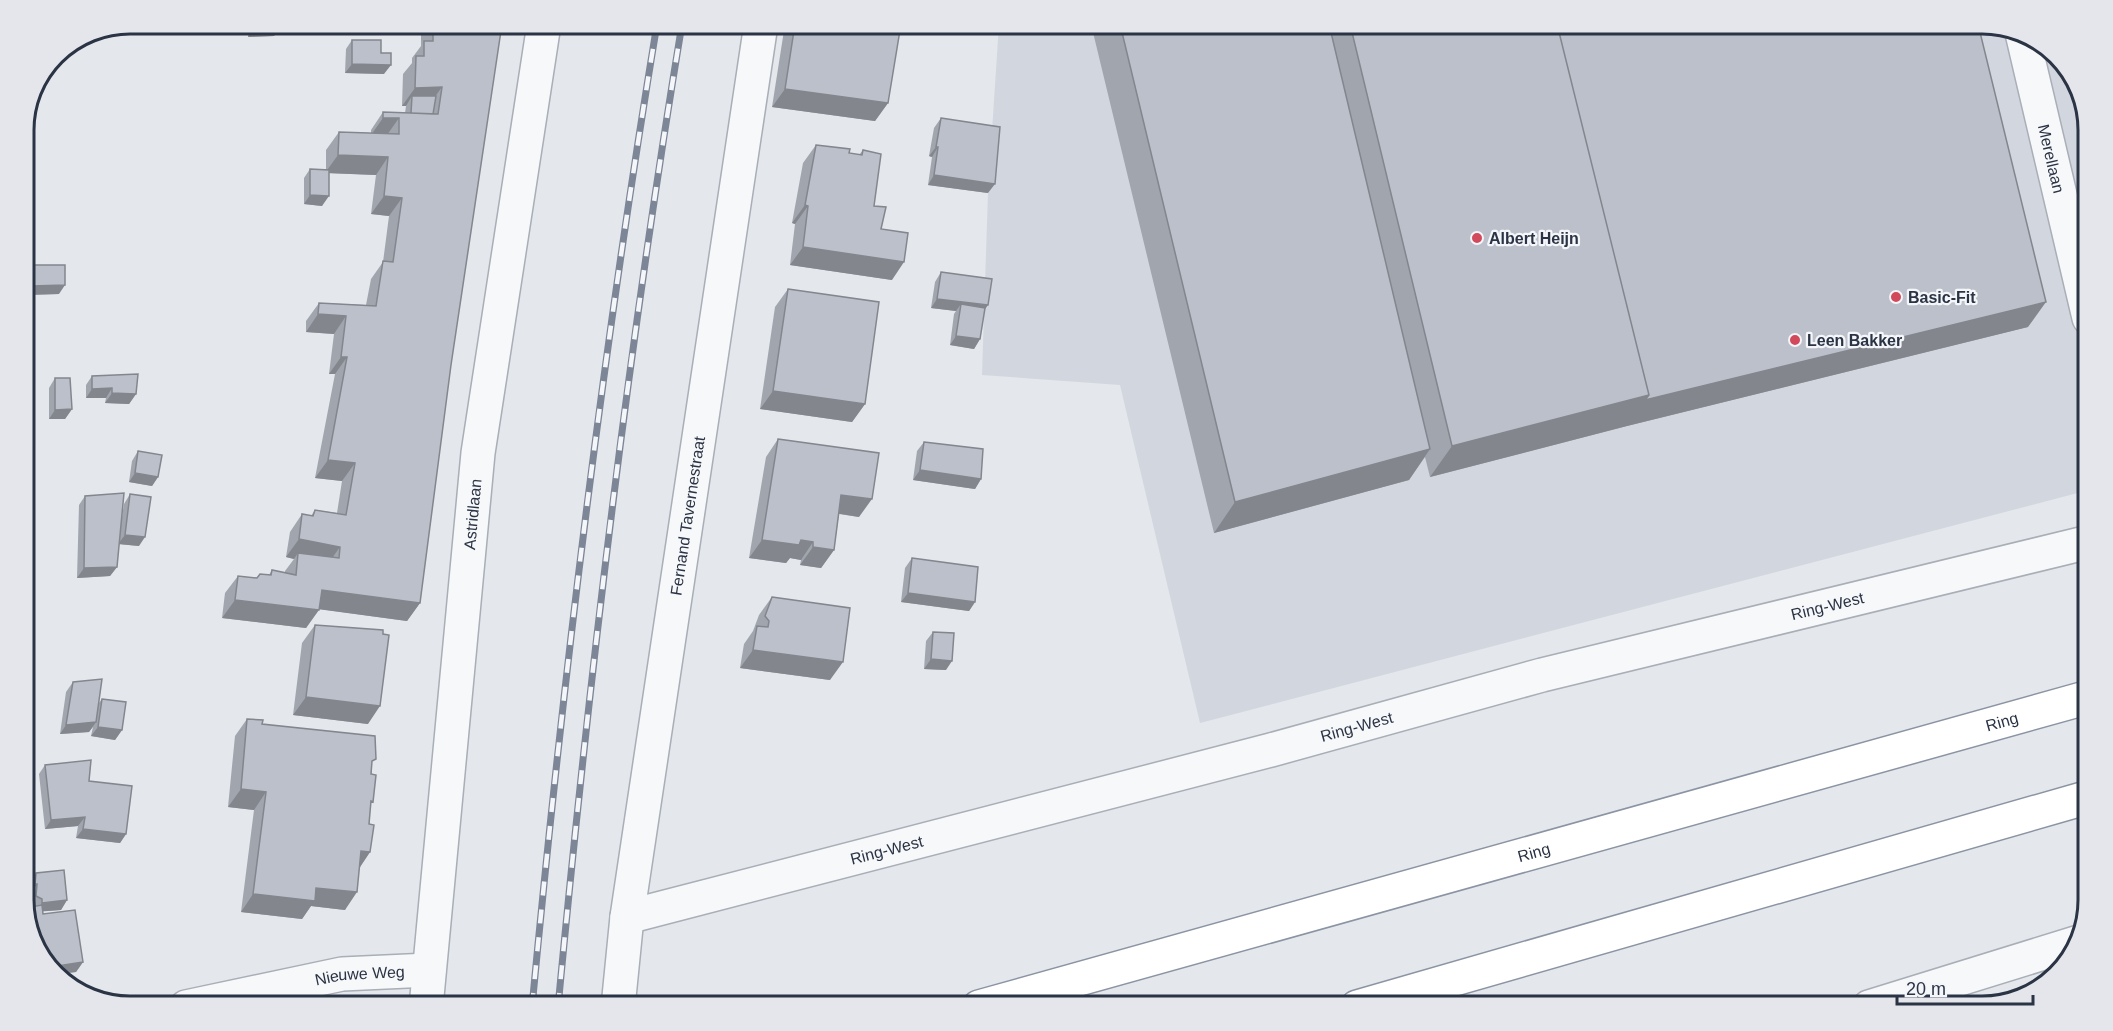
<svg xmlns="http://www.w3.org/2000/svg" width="2113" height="1031" font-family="Helvetica,sans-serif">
  <rect width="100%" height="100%" fill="#e4e7ec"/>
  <path fill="#d2d6de" d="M999,24H1982L2029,35L2071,72L2089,124V490L1200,723L1120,385L982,375L988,193Z
    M2048,982L2041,989L1983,1007H1966Z"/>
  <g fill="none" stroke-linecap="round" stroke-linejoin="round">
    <g stroke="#a9aeb7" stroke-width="36">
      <g id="minor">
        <path id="s1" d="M2022,33L2089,318"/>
        <path id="s2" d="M627,917L1271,750L1542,675L2089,542"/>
        <path id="s3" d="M186,1007L342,974L429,970"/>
        <path id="s4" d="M426,1007L478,453L544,24"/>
        <path id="s5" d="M618,1007L627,917L761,24"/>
        <path d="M1869,1007L2079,942"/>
      </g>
    </g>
    <g stroke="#8b94a3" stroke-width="36">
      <g id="highway">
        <path id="s6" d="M979,1007L2089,697"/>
        <path d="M1357,1007L2089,797"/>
      </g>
    </g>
    <use href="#minor" stroke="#f7f8fa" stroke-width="33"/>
    <use href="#highway" stroke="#fff" stroke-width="33"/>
    <g stroke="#7d8696" stroke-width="7">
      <path id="rail" d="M532,1007C563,678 603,350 657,24
        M558,1007C589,678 628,350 682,24"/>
    </g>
    <use href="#rail" stroke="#f4f6f9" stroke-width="4.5" stroke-dasharray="14" stroke-linecap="butt"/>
  </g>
  <path fill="#a1a5ae" d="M248,24H281L274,36L248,37Z
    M425,24H502L451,365L420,603L407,621L319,609L306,628L222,618L225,593L238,576L257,578L269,575L272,570L285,573V571L294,559L286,557L290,532L302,514L311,516L315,510L337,513L342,481L315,478L335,374H329L334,334L306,332V321L319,303L366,305L371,279L383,262L389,216L371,214L376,175L329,173L322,206L304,204V178L310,169H326V150L339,132L371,133V130L383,112L405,113L406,106H402L403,74L412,63V58L421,46V30Z
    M785,24H901L888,103L875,121L772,107Z
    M1091,24H1978L2028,327L1627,426L1430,477L1425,457L1409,480L1214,533Z
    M352,40L381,53L384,74L345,73L346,49Z
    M941,118L988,193L928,185L932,157L929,156L934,128Z
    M816,145L849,153L859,155L863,150L874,206L881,229L892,280L790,265L795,224L792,223L803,163Z
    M31,265L59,294L25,295L24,275Z
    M941,272L984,310L980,339L974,349L950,345L954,314L956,311L931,308L935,282Z
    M788,289L865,404L852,422L760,409L775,307Z
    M92,376L136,394L129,404L105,403L106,398H86V385Z
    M55,378L72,409L65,419H49V388Z
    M778,439L859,517L839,514L834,550L821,568L800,565L801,560L790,558L786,563L749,558L766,457Z
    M924,442L981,479L975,489L913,480L917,451Z
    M138,451L158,477L152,486L129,482L132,461Z
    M130,494L139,546L119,544L117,567L110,576L77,578L79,505L85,496L121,523L124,504Z
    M912,558L975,602L969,611L901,602L905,568Z
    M772,597L830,680L740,668L744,644L753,631L759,615Z
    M315,625L368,724L293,715L302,643Z
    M933,632L946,670L924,669L926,641Z
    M73,682L98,704L102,699L122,730L115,740L91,736L93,727L89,732L60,734L66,692Z
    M247,719L372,765L369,824L370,852L360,867L345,910L311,906L302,919L241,912L254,810L228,807L235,736Z
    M45,765L89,781L126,834L120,843L76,838L78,826L45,829L39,774Z
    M36,873L67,900L61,910L43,911V914L83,962L76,972L59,974L42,960L31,906L29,905L31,893H28L29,882Z"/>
  <path fill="#83868d" d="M254,27H281L274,36L248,37Z
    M352,64L391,65L384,74L345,73Z
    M442,87L429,105L412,96L406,106H402L415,88Z
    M785,89L888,103L875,121L772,107Z
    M383,118H399L387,135H371Z
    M936,147H938L932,157L929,156Z
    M338,155L388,157L376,175L325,173Z
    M934,175L995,184L988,193L928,185Z
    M310,195L329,196L322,206L304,204Z
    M384,196L402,198L389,216L371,214Z
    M805,205L808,206L795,224L792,223Z
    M803,247L904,262L892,280L790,265Z
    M65,285L59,294L25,295L31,286Z
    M937,299L988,305L981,315L961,304L956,311L931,308Z
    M2046,302L2028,327L1627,426L1430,477L1452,446L1649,395Z
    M318,314L346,316L334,334L306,332Z
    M956,336L980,339L974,349L950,345Z
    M341,357H347L335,374H329Z
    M112,388L106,398H86L92,389Z
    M773,391L865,404L852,422L760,409Z
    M112,393L136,394L129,404L105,403Z
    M72,409L65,419H49L55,410Z
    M1430,449L1409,480L1214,533L1235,502Z
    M328,460L355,463L342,481L315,478Z
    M920,470L981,479L975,489L913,480Z
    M135,473L158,477L152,486L129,482Z
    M841,495L872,499L859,517L829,512Z
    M125,535L145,537L139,546L118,544Z
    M299,539L340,547L327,565L298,553L294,559L286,557Z
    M762,540H801L813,542L801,560L790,558L786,563L749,558Z
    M813,547L834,550L821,568L800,565Z
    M117,567L110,576L77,578L84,568Z
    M29,573L24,580V574Z
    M322,590L420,603L407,621L310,608Z
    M908,593L975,602L969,611L901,602Z
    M235,600L319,610L306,628L222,618Z
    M753,650L843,662L830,680L740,668Z
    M931,659L952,661L946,670L924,669Z
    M306,697L380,706L368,724L293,715Z
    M96,722L89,732L60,734L66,725Z
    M98,727L122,730L115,740L91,736Z
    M241,789L266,792L254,810L228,807Z
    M85,817L78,826L45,829L51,820Z
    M83,829L126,834L120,843L76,838Z
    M361,851L370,852L358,870Z
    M35,884H37L31,893H28Z
    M316,888L357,892L345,910L311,906L302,919L241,912L253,894Z
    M67,900L61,910L35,912L42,903Z
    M83,962L76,972L59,974L51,967Z"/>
  <path fill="#bbc0ca" stroke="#83868d" stroke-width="1.5" d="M254,24H281V27H254Z
    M433,24H502L451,365L420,603L322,590L319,610L235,600L238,576L257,578L260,574L271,575L272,570L296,575L298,553L339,558L340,547L299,539L302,514L313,516L315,510L346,515L355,463L328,460L347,357H341L346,316L318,314L319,303L376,306L383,261L393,262L402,198L384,196L388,157L338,155L339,132L399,134V118H383V112L438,114L442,87L415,88L416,56H424V41H433Z
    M795,24H901L888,103L785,89Z
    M1120,24H1329L1430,449L1235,502Z
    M1350,24H1557L1649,395L1452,446Z
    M1557,24H1978L2046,302L1645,400L1649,395Z
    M352,40H381V53H391V65L352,64Z
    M412,96H436L433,114L411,113Z
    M941,118L1000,127L995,184L934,175L938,147H936Z
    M816,145L850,149L849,153L862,155L863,150L881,154L874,206L886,207L881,229L908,233L904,262L803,247L808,206L805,205Z
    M310,169L329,170V196L310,195Z
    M31,265H65V285L31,286Z
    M941,272L992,279L988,305L937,299Z
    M788,289L879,302L865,404L773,391Z
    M24,298H27L29,315H24Z
    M961,304L985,308L980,339L956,336Z
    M138,374L136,394L112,393V388L92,389V376Z
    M55,378H70L72,409L55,410Z
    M778,439L879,453L872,499L841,495L834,550L813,547V542L801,540L799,545L762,540Z
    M924,442L983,449L981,479L920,470Z
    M138,451L162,455L158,477L135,473Z
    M124,493L117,567L84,568L85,496Z
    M130,494L151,497L145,537L125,535Z
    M912,558L978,567L975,602L908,593Z
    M772,597L850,608L843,662L753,650L757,626L768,627L769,621L765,616Z
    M315,625L383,630V634L389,635L380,706L306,697Z
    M933,632L954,633L952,661L931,659Z
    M102,679L96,722L66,725L73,682Z
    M102,699L126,702L122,730L98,727Z
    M247,719L263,720L262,724L375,736L376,759L372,761L371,774L376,775L373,802L371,801L369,824L374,825L370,852L361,851L357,892L316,888L315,901L253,894L266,792L241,789Z
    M91,760L89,781L132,786L126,834L83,829L85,817L51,820L45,765Z
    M64,870L67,900L42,903V899L36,896L37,884H35L36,873Z
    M42,905L43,914L75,910L83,962L51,967L42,960L24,908Z"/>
  <g fill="#d1495b" stroke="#f4f6f9" stroke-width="2">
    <circle cx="1477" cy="238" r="6"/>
    <circle cx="1896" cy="297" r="6"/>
    <circle cx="1795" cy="340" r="6"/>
  </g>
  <g text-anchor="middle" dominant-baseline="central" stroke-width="4.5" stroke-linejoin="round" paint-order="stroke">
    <g font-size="16" fill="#2b3445" stroke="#f4f6f9">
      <text stroke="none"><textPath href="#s1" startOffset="129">Merellaan</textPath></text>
      <text stroke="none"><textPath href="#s4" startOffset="495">Astridlaan</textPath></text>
      <text stroke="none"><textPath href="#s5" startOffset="496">Fernand Tavernestraat</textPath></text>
      <text stroke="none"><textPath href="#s2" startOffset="1240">Ring-West</textPath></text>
      <text stroke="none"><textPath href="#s6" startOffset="1062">Ring</textPath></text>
      <text stroke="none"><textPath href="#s2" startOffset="754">Ring-West</textPath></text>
      <text stroke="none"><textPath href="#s2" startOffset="268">Ring-West</textPath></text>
      <text stroke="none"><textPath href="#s6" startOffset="576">Ring</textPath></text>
      <text stroke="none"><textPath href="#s3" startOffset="177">Nieuwe Weg</textPath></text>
    </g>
    <g font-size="16" font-weight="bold" fill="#2b3445" stroke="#f4f6f9" text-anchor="start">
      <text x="1489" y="238">Albert Heijn</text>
      <text x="1908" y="297">Basic-Fit</text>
      <text x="1807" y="340">Leen Bakker</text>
    </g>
  </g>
  <path d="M0 0H2113V1031H0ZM130 34H1982A96 96 0 0 1 2078 130V900A96 96 0 0 1 1982 996H130A96 96 0 0 1 34 900V130A96 96 0 0 1 130 34Z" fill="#e4e6eb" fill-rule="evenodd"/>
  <path fill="none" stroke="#2b3445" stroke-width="3" d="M130 34H1982A96 96 0 0 1 2078 130V900A96 96 0 0 1 1982 996H130A96 96 0 0 1 34 900V130A96 96 0 0 1 130 34Z"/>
  <path d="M1897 995v9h136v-9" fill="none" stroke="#2b3445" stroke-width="3"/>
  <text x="1906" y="995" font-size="18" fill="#2b3445" stroke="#f4f6f9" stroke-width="4.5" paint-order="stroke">20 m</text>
</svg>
